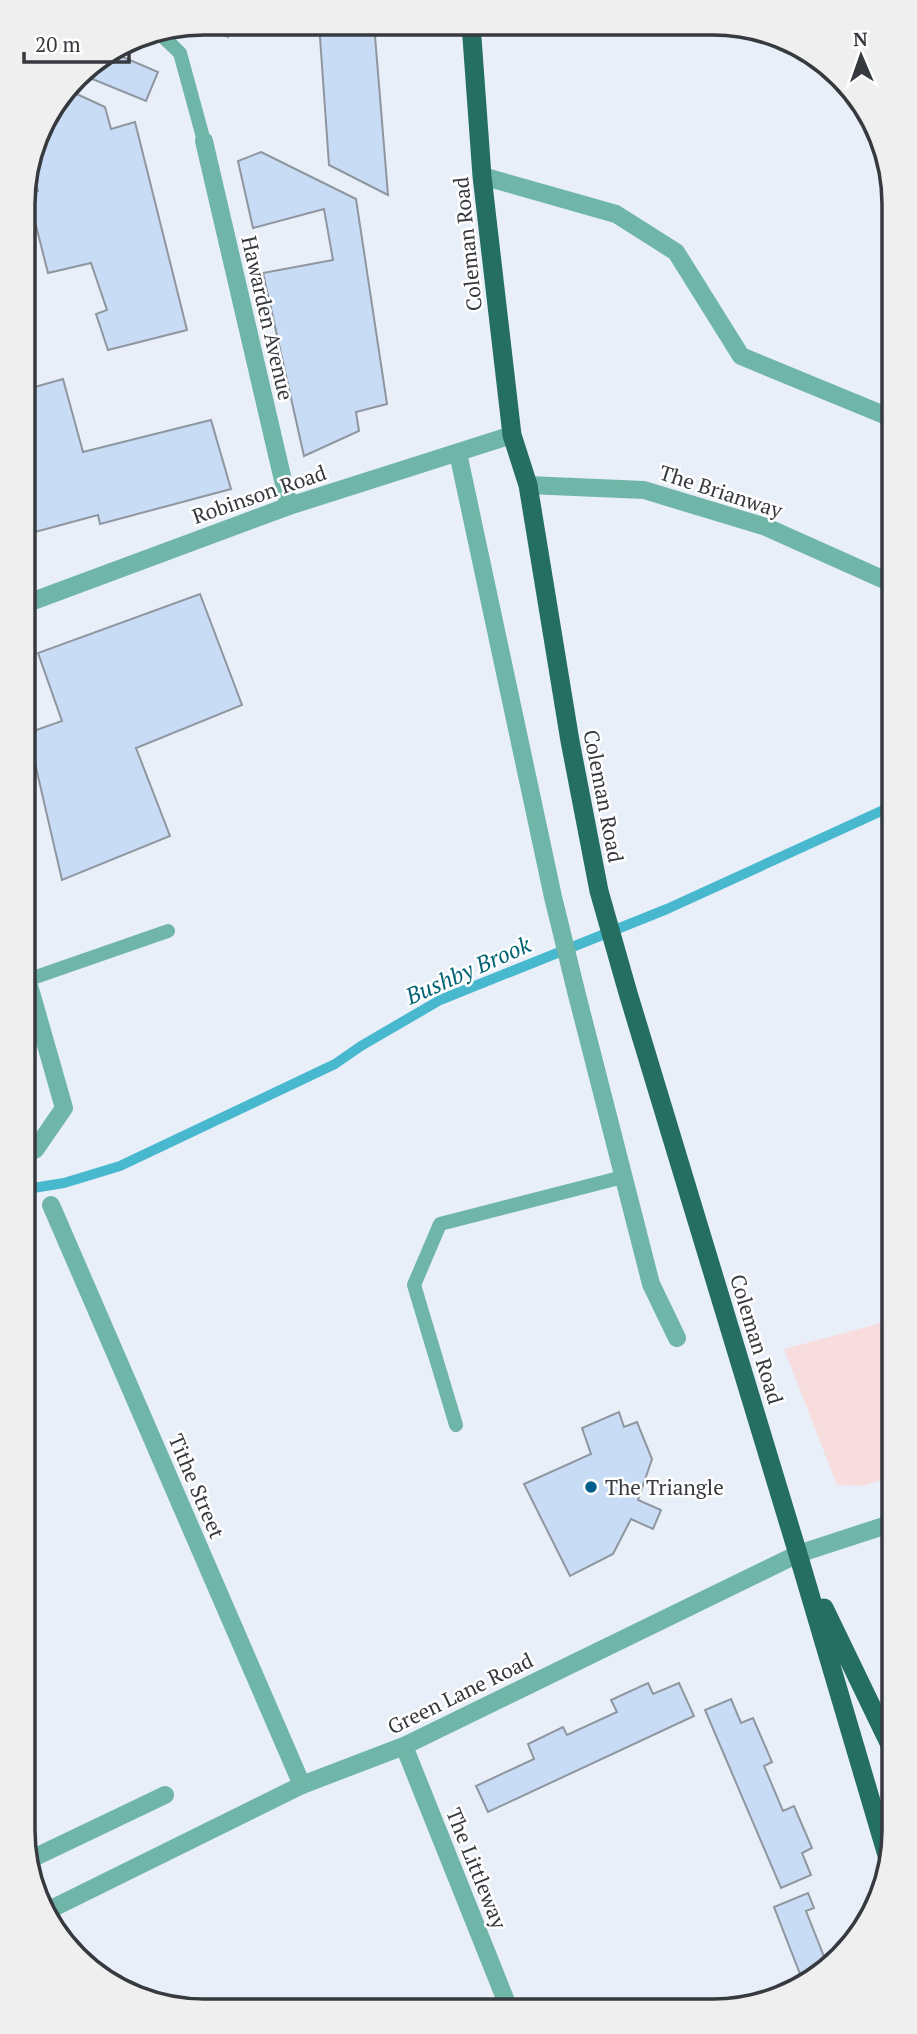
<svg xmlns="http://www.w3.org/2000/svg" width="917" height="2034" font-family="'PT Serif',serif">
  <rect width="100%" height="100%" fill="#e8eff9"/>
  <path fill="#f8ddde" d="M892,1320L893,1477L862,1486L837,1485L784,1349Z"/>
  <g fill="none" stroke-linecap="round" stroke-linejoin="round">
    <path stroke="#48b8ce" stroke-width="10" d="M27,1189L64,1183L120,1166L335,1064L361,1046L440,1000L667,909L890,807"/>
  </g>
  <path fill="#c8dcf6" stroke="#8f969f" stroke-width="2" d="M204,23H234L228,37L200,24Z
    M319,23L374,24L388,195L329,165Z
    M111,52L158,72L146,101L80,74L84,68Z
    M68,90L105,107L111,129L135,122L187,330L108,350L96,314L107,310L91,263L48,273L28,194L38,191L31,162L41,124Z
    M261,152L356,199L387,404L356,412L359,431L304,456L263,273L333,260L324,209L253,228L238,161Z
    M23,205L31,236L23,238Z
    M63,379L83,452L211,420L231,489L100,524L98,515L24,535V390Z
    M200,594L242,705L136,748L170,836L62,880L28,733L62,721L38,653Z
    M619,1412L624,1427L637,1422L652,1459L638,1500L661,1510L653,1529L631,1519L613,1554L570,1576L524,1484L591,1454L582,1428Z
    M648,1683L653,1694L679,1683L694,1716L488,1812L476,1786L534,1759L528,1744L563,1727L567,1735L617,1712L611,1700Z
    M731,1699L741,1723L753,1718L772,1762L764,1766L783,1811L794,1806L812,1848L802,1853L811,1875L781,1888L705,1710Z
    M808,1893L814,1908L806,1911L825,1959L836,1954L837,1957L802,1979L774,1907Z"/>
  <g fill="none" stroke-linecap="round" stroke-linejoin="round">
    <path stroke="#70b6a8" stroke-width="14" d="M158,32L180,53L204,141
      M27,980L168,931
      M456,1425L414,1285L440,1224L623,1177"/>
    <path stroke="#70b6a8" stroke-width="18" d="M204,141L289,506
      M482,176L616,214L676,252L741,356L889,417
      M458,453L553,897L576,991L651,1284L677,1338
      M528,485L644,490L766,527L889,582
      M25,604L289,506L512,435
      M26,975L64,1108L35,1150
      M51,1205L302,1785
      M404,1746L508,2006
      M29,1860L165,1795"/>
    <path stroke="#70b6a8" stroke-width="18" d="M49,1910L302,1785L404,1746L798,1554L893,1523"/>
    <path stroke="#246e62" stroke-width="19" d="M471,24L482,176L512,435L528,485L570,741L599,891L628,993L798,1554L889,1862
      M824,1608L894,1753"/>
  </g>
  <circle fill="#015d8d" stroke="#fff" stroke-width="2.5" cx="591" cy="1487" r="7"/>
  <g text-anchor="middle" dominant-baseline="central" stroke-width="5" stroke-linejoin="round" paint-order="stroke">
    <g font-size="21" fill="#36393d" stroke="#fff">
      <text transform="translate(467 244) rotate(-96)">Coleman Road</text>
      <text transform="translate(268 318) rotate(77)">Hawarden Avenue</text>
      <text transform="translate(721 491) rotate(18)">The Brianway</text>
      <text transform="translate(259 494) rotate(-19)">Robinson Road</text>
      <text transform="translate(604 796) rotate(79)">Coleman Road</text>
      <text transform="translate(757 1339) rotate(73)">Coleman Road</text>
      <text transform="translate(197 1486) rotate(67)">Tithe Street</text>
      <text transform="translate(460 1693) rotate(-26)">Green Lane Road</text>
      <text transform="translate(477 1868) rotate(68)">The Littleway</text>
    </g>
    <g font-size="21" fill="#36393d" stroke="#fff" text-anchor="start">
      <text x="605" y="1487">The Triangle</text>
    </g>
    <g font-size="23" font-style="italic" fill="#006373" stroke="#fff">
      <text transform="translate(468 970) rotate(-24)">Bushby Brook</text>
    </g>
  </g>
  <path d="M0 0H917V2034H0ZM204 35H713A169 169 0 0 1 882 204V1830A169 169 0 0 1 713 1999H204A169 169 0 0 1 35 1830V204A169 169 0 0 1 204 35Z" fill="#efefef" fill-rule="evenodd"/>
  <path fill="none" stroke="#36393d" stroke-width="3.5" d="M204 35H713A169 169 0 0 1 882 204V1830A169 169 0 0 1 713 1999H204A169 169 0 0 1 35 1830V204A169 169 0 0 1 204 35Z"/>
  <g transform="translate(861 56) rotate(358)" stroke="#ffffff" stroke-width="5" paint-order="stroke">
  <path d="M0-5L12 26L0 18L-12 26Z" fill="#36393d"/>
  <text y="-10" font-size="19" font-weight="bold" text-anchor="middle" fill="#36393d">N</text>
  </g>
  <path d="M24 52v10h105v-10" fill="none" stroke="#36393d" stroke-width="3.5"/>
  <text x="35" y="52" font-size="21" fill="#36393d" stroke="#ffffff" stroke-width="5" paint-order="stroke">20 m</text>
</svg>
